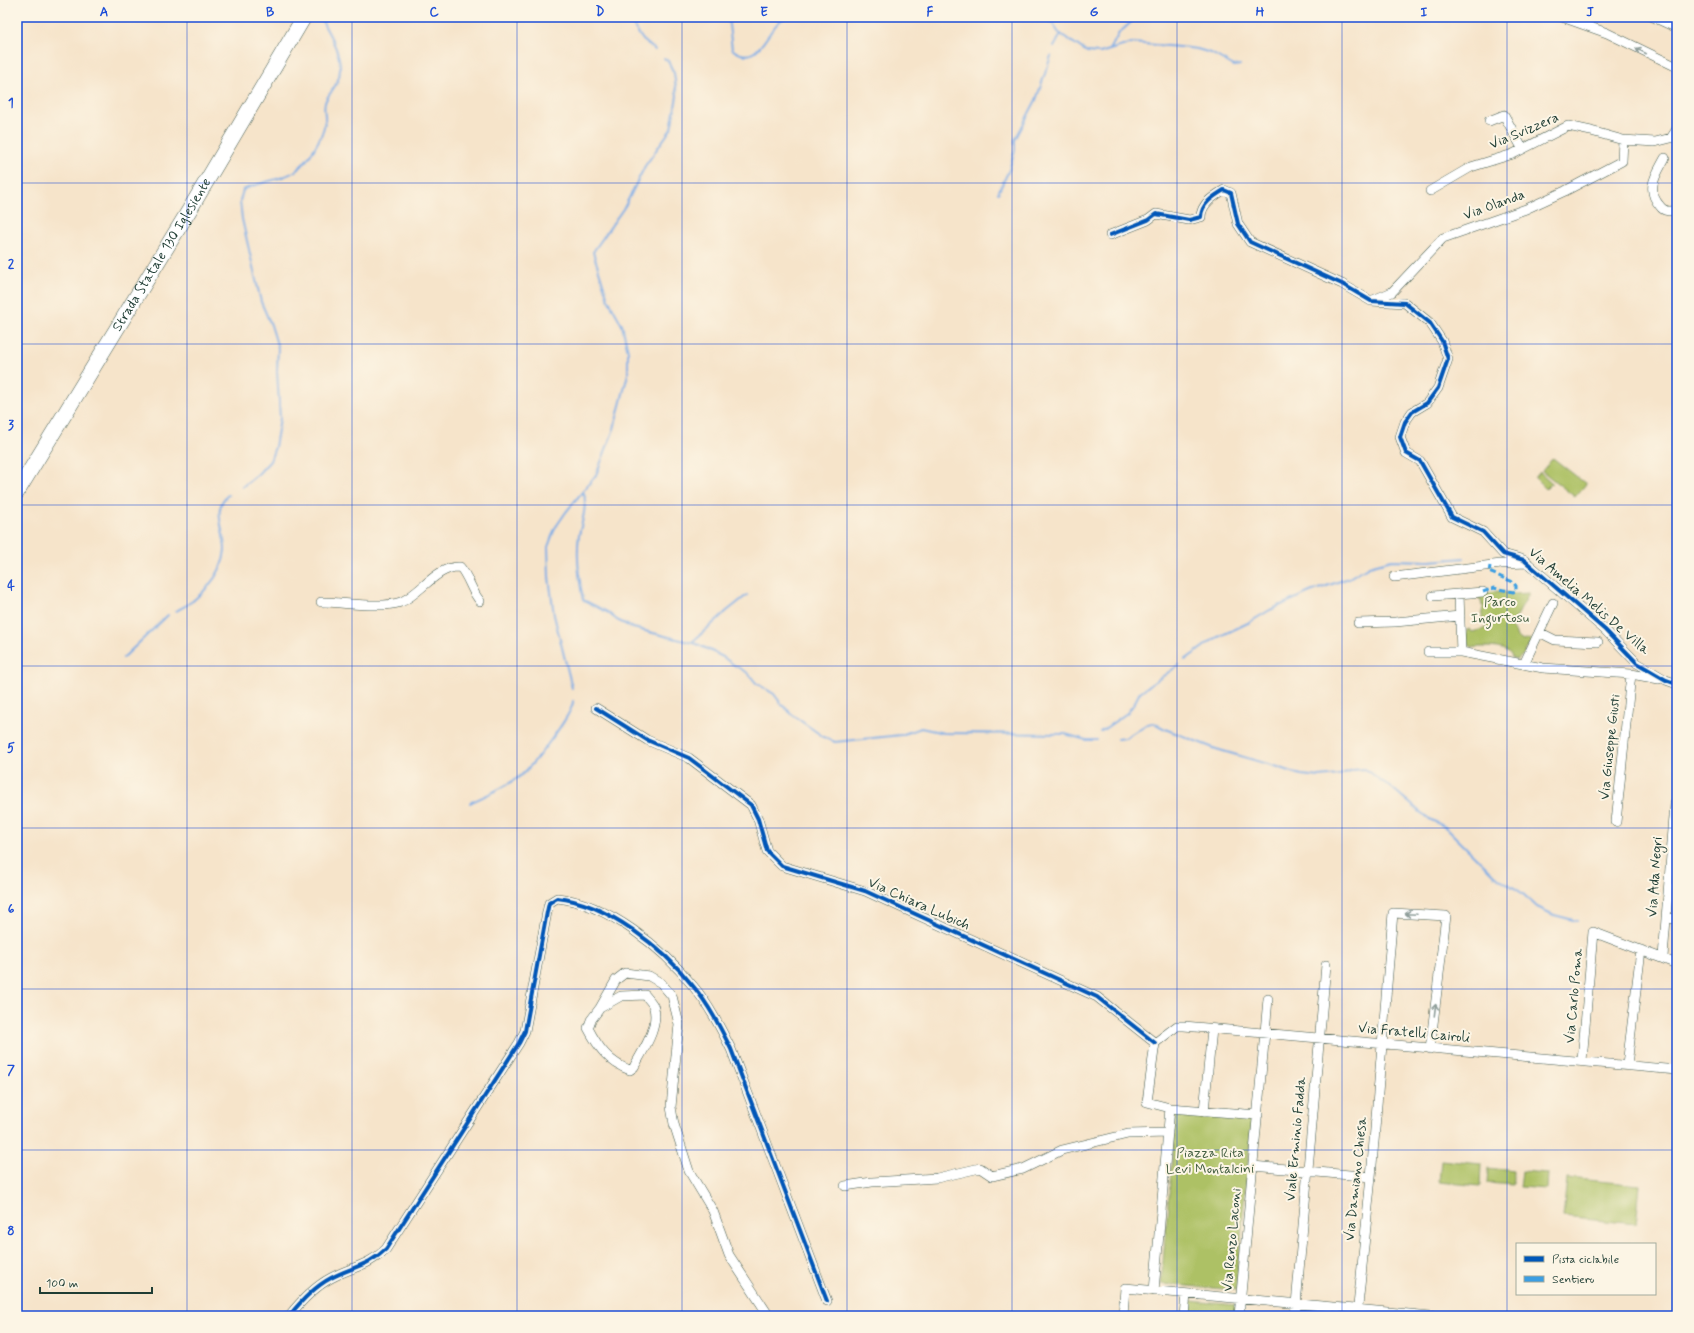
<svg xmlns="http://www.w3.org/2000/svg" width="1694" height="1333" font-family="Mynerve,sans-serif">
  <rect width="100%" height="100%" fill="#fcf5e5"/>
  <filter id="ink" filterUnits="userSpaceOnUse"><feTurbulence type="fractalNoise" baseFrequency=".025" numOctaves="2"/><feDisplacementMap in="SourceGraphic" scale="8" xChannelSelector="R" yChannelSelector="G"/><feConvolveMatrix kernelMatrix="1 2 1 2 8 2 1 2 1" color-interpolation-filters="sRGB"/></filter>
  <filter id="wash" filterUnits="userSpaceOnUse"><feTurbulence type="fractalNoise" baseFrequency=".012" numOctaves="4" result="noise"/><feDisplacementMap in="SourceGraphic" scale="16" xChannelSelector="R" yChannelSelector="G"/><feGaussianBlur stdDeviation="0.9" result="paint"/><feColorMatrix in="noise" values="0 0 0 0 0 0 0 0 0 0 0 0 0 0 0 0 0 1.4 0 .05"/><feComposite in="paint" operator="in"/></filter>
  <g filter="url(#wash)">
    <rect width="100%" height="100%" fill="#f6e4ca"/>
    <path fill="#adc165" stroke="#667f4c" d="M1553,458L1586,484L1575,497L1542,471Z
      M1540,472L1552,483L1546,489L1535,478Z
      M1498,591L1515,594L1529,593L1511,628L1515,631L1517,637L1523,641L1530,639L1531,642L1523,655L1517,660L1512,658C1510,647 1490,647 1481,647C1478,647 1474,648 1471,647C1468,646 1467,643 1465,640L1467,630L1470,629L1472,632L1487,628L1486,622H1483L1482,617L1484,606H1482L1481,599H1479L1478,596Z
      M1176,1113L1252,1121L1236,1290L1161,1284Z
      M1441,1160L1481,1164L1480,1186L1439,1182Z
      M1488,1168L1514,1171L1513,1185L1487,1183Z
      M1522,1171L1548,1173L1547,1189L1520,1187Z
      M1567,1178L1640,1185L1636,1224L1563,1217Z
      M1191,1301L1236,1305L1235,1316H1190Z"/>
    <g fill="none" stroke-linecap="round" stroke-linejoin="round">
      <path stroke="#7bace6" stroke-width="2" d="M627,17L643,40L655,50
        M728,17L732,49C761,72 767,21 788,17
        M1044,17L1052,23L1059,33L1087,52L1100,53L1132,43L1180,47L1197,49L1211,53L1234,66L1240,65
        M1054,47L1061,34
        M1110,50L1119,33L1137,17
        M998,193L1009,170L1015,150V140L1036,100L1051,56
        M242,487L258,474L270,461L275,447L280,418L277,371L278,348L271,325L261,302L242,219L240,201L243,190C259,182 278,181 294,172C307,164 324,136 325,121C326,113 322,107 326,100C331,91 340,82 340,70C341,51 328,33 320,17
        M584,493C587,506 582,522 579,535C576,556 579,579 583,600L607,612L617,620L633,628L697,644L723,657L734,665L748,673L756,683L774,694L782,705L794,716L825,738L835,742L901,735L921,728L944,733L1065,734L1086,740H1097
        M176,611C199,600 223,576 225,550C225,532 211,508 228,495
        M692,642L727,611L747,595
        M123,658L168,615
        M1185,660L1214,639L1250,622L1270,610L1310,592L1349,578L1369,566L1392,560L1430,561L1464,558
        M572,688L554,615L549,577L548,547L555,528L566,512L596,475L614,429L628,374V351L622,325L608,299L593,252L625,206L645,166L671,129L677,96L674,73L668,61L664,58
        M1100,732L1127,713L1134,704L1140,692L1179,665
        M1117,739L1125,738L1147,724L1154,723L1165,729L1216,749L1278,767L1301,775L1320,777L1339,775L1353,770L1364,769L1392,788L1426,817L1445,827L1494,875L1522,893L1537,907L1554,915L1577,921
        M470,803C487,795 503,788 519,777C530,769 574,713 573,701"/>
    </g>
  </g>
  <g filter="url(#ink)">
    <g fill="none" stroke-linecap="round" stroke-linejoin="round">
      <g stroke="#3f564a" stroke-width="10">
        <path id="minor" d="M1562,17L1607,33L1677,67
          M1653,17L1677,28
          M1489,121L1504,115L1522,148
          M1665,158C1656,175 1645,189 1660,206C1664,212 1671,212 1677,209
          M1430,191L1471,167L1513,154L1568,126L1591,131L1623,140L1655,142L1671,138L1677,129
          M1110,235L1148,220L1156,214L1189,220L1201,217C1201,204 1214,196 1224,190L1231,193L1238,224L1250,242L1342,284L1371,301L1405,303L1430,323L1442,341L1448,359L1438,388L1427,403L1412,412L1405,422L1400,437L1406,453L1420,461L1452,517L1483,532L1503,554L1524,560L1605,630L1637,663L1666,680L1677,684
          M1373,300L1392,292L1443,238L1526,209L1565,191L1622,161L1623,140
          M1394,577L1501,564L1528,563
          M1459,594L1461,652
          M1433,596L1483,592
          M321,602C343,602 381,609 401,602C420,594 438,565 460,567C469,577 471,591 480,601
          M1358,623L1395,622L1460,616
          M1539,632L1555,640L1598,642
          M1428,652H1461L1543,668L1631,674L1659,679
          M1524,664L1553,603
          M596,708L647,740L689,758L751,805L758,819L767,851L782,866L865,891L1097,997L1155,1043
          M1616,822L1631,674
          M1666,918L1677,919
          M1663,957L1675,804L1677,799
          M600,1008L591,1020L588,1028C598,1047 609,1063 630,1070L634,1067C643,1050 659,1028 654,1008C653,1003 648,999 645,995L621,996L600,1008L616,980L625,973L649,976L661,983L672,996L679,1024L671,1107L674,1124L689,1171L713,1211L729,1255L769,1316
          M1155,1043L1177,1026H1184L1677,1070
          M1155,1043L1147,1102L1170,1108L1258,1115
          M1582,1061L1593,932L1677,964
          M1627,1065L1641,950
          M1204,1111L1212,1029
          M1253,1166L1371,1177
          M845,1186L872,1182L937,1178L980,1168L992,1176L1023,1169L1062,1150L1128,1134L1168,1133
          M1154,1291L1170,1108
          M289,1316C301,1301 314,1287 331,1278C351,1267 369,1266 386,1249L519,1043L525,1031L547,912L549,903L557,898C607,903 663,948 693,986C709,1005 720,1027 731,1049L827,1301
          M1123,1316L1125,1288L1431,1316
          M1184,1316L1186,1294
          M1239,1316L1268,999
          M1295,1316L1326,965
          M1357,1316L1371,1177L1393,913L1446,916L1430,1049"/>
      </g>
      <g stroke="#3f564a" stroke-width="16">
        <g id="trunk">
          <path id="s1" d="M17,492L190,209L304,17"/>
        </g>
      </g>
      <use href="#minor" stroke="#fff" stroke-width="9"/>
      <use href="#trunk" stroke="#fff" stroke-width="15"/>
      <path stroke="#3c9ee2" stroke-width="3" stroke-dasharray="6 3" stroke-linecap="butt" d="M1483,592L1494,588L1513,592L1516,591V586L1513,582L1489,572L1490,566"/>
      <g stroke="#fcf5e5" stroke-width="6">
        <path id="cycleway" d="M1110,235L1148,220L1156,214L1189,220L1201,217C1201,204 1214,196 1224,190L1231,193L1238,224L1250,242L1342,284L1371,301L1405,303L1430,323L1442,341L1448,359L1438,388L1427,403L1412,412L1405,422L1400,437L1406,453L1420,461L1452,517L1483,532L1503,554L1524,560L1605,630L1637,663L1666,680L1677,684
          M596,708L647,740L689,758L751,805L758,819L767,851L782,866L865,891L1097,997L1155,1043
          M289,1316C301,1301 314,1287 331,1278C351,1267 369,1266 386,1249L519,1043L525,1031L547,912L549,903L557,898C607,903 663,948 693,986C709,1005 720,1027 731,1049L827,1301"/>
      </g>
      <use href="#cycleway" stroke="#0057b8" stroke-width="4"/>
    </g>
    <defs><path id="oneway-shaft" d="M-6 0H5M1.5-3L5.5 0L1.5 3" fill="none" stroke-width="1.6" stroke-linecap="round" stroke-linejoin="round"/></defs>
    <g stroke="#8f9e9a">
      <use href="#oneway-shaft" transform="translate(1641 51) rotate(-153)"/>
      <use href="#oneway-shaft" transform="translate(1411 914) rotate(-177)"/>
      <use href="#oneway-shaft" transform="translate(1435 1010) rotate(-83)"/>
    </g>
  </g>
  <path fill="none" stroke="#1d4ed8" stroke-width="1" stroke-opacity="0.55" d="M187,17V1316M352,17V1316M517,17V1316M682,17V1316M847,17V1316M1012,17V1316M1177,17V1316M1342,17V1316M1507,17V1316M17,183H1677M17,344H1677M17,505H1677M17,666H1677M17,828H1677M17,989H1677M17,1150H1677"/>
  <g text-anchor="middle" dominant-baseline="central" stroke-width="4" stroke-linejoin="round" paint-order="stroke">
    <g font-size="14" fill="#1f3d34" stroke="#fcf5e5">
      <text transform="translate(1524 131) rotate(-23)">Via Svizzera</text>
      <text transform="translate(1494 205) rotate(-20)">Via Olanda</text>
      <text stroke="none"><textPath href="#s1" startOffset="278">Strada Statale 130 Iglesiente</textPath></text>
      <text transform="translate(1589 601) rotate(41)">Via Amelia Melis De Villa</text>
      <text transform="translate(1610 747) rotate(-84)">Via Giuseppe Giusti</text>
      <text transform="translate(1655 877) rotate(-86)">Via Ada Negri</text>
      <text transform="translate(919 904) rotate(24)">Via Chiara Lubich</text>
      <text transform="translate(1574 996) rotate(-85)">Via Carlo Poma</text>
      <text transform="translate(1414 1033) rotate(5)">Via Fratelli Cairoli</text>
      <text transform="translate(1296 1139) rotate(-85)">Viale Erminio Fadda</text>
      <text transform="translate(1356 1179) rotate(-84)">Via Damiano Chiesa</text>
      <text transform="translate(1232 1240) rotate(-85)">Via Renzo Laconi</text>
    </g>
    <g font-size="14" fill="#425e40" stroke="#fcf5e5">
      <text x="1500" y="602">Parco<tspan x="1500" dy="16">Ingurtosu</tspan></text>
      <text x="1210" y="1153">Piazza Rita<tspan x="1210" dy="16">Levi Montalcini</tspan></text>
    </g>
  </g>
  <rect width="1694" height="1333" fill="none" stroke="#fcf5e5" stroke-width="44"/>
  <rect x="1516" y="1243" width="140" height="52" fill="#fcf5e5" stroke="#a4ab9e"/>
  <rect x="1524" y="1256" width="20" height="6" fill="#0057b8" stroke="#a4ab9e"/>
  <text x="1552" y="1263" font-size="12" fill="#1f3d34">Pista ciclabile</text>
  <rect x="1524" y="1276" width="20" height="6" fill="#3c9ee2" stroke="#a4ab9e"/>
  <text x="1552" y="1283" font-size="12" fill="#1f3d34">Sentiero</text>
  <path d="M40 1287v6h112v-6" fill="none" stroke="#1f3d34" stroke-width="2"/>
  <text x="46" y="1287" font-size="12" fill="#1f3d34" stroke="#fcf5e5" stroke-width="3" paint-order="stroke">100 m</text>
  <rect x="22" y="22" width="1650" height="1289" fill="none" stroke="#1d4ed8" stroke-width="1.5"/>
  <g font-size="13" text-anchor="middle" font-weight="bold" fill="#1d4ed8">
    <text x="104" y="16">A</text>
    <text x="270" y="16">B</text>
    <text x="434" y="16">C</text>
    <text x="600" y="16">D</text>
    <text x="764" y="16">E</text>
    <text x="930" y="16">F</text>
    <text x="1094" y="16">G</text>
    <text x="1260" y="16">H</text>
    <text x="1424" y="16">I</text>
    <text x="1590" y="16">J</text>
    <text x="11" y="107">1</text>
    <text x="11" y="268">2</text>
    <text x="11" y="429">3</text>
    <text x="11" y="590">4</text>
    <text x="11" y="752">5</text>
    <text x="11" y="913">6</text>
    <text x="11" y="1074">7</text>
    <text x="11" y="1235">8</text>
  </g>
</svg>
